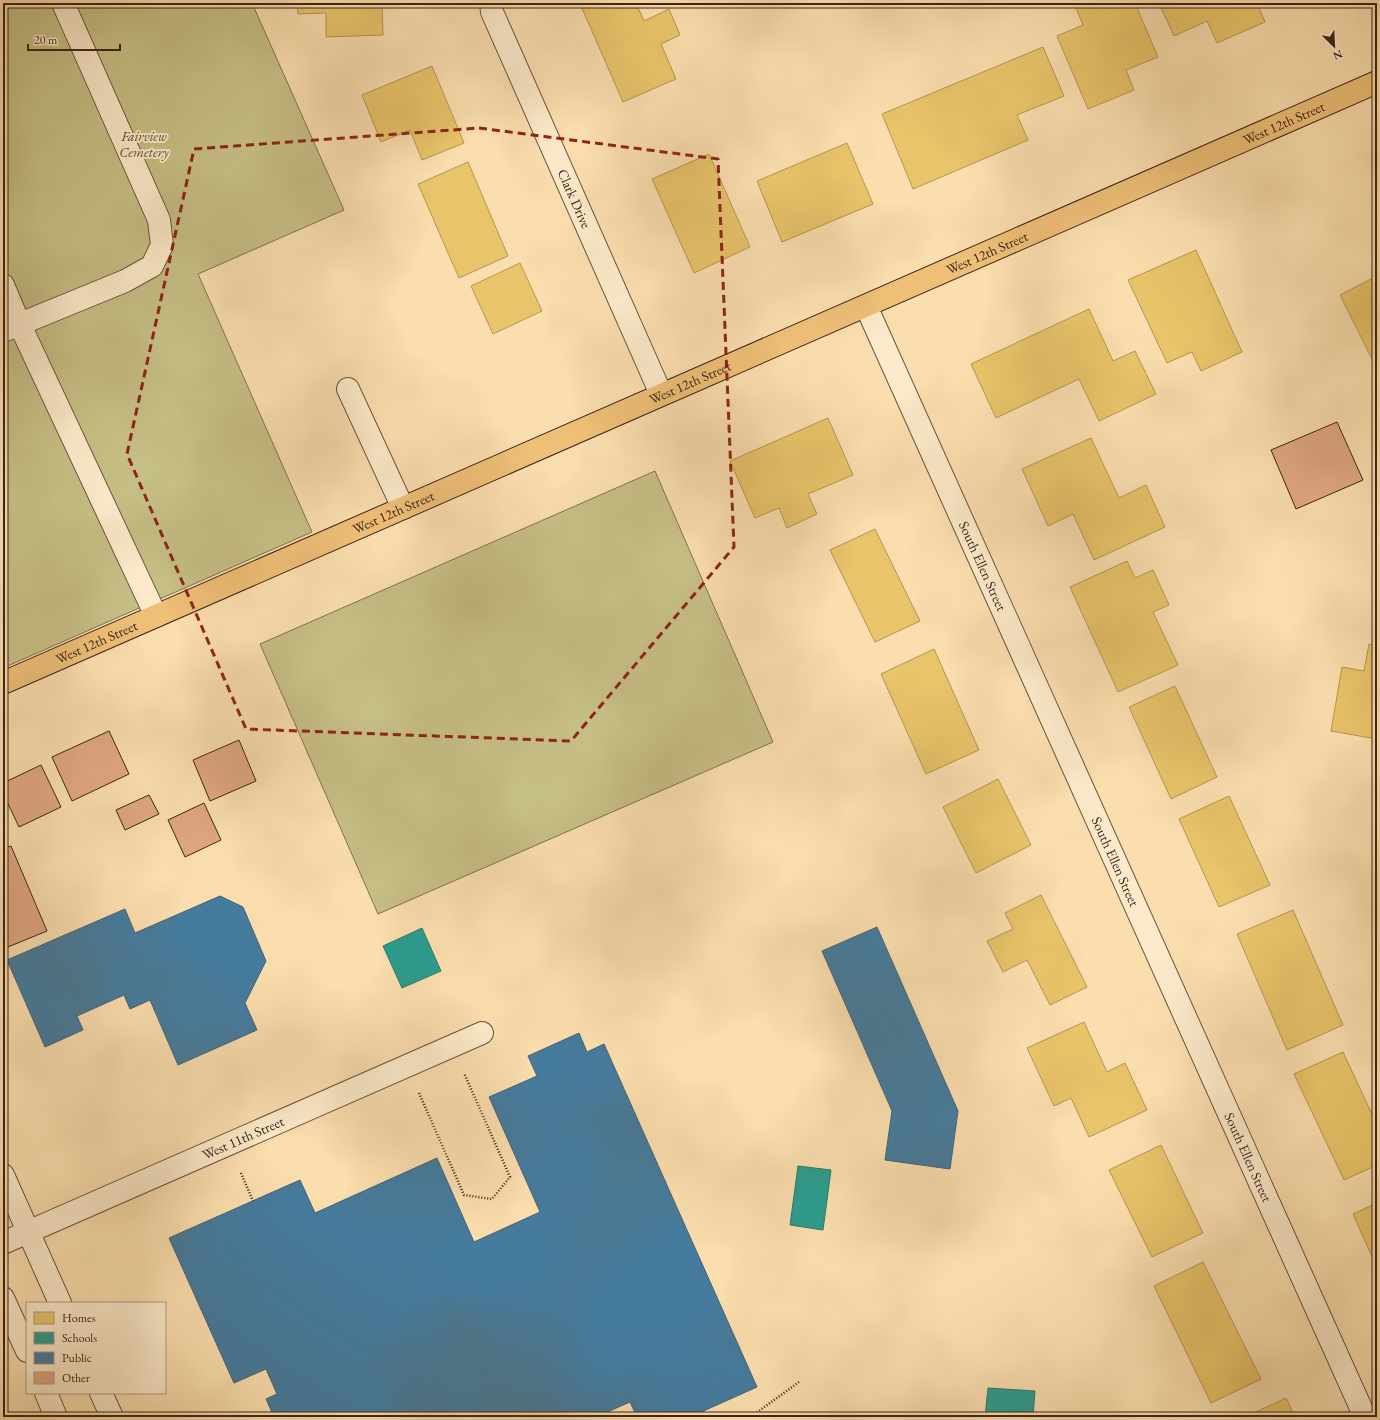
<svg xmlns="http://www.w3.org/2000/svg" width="1380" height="1420" font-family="'EB Garamond',serif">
  <rect width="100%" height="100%" fill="#fbdeae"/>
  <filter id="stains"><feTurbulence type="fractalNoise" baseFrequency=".005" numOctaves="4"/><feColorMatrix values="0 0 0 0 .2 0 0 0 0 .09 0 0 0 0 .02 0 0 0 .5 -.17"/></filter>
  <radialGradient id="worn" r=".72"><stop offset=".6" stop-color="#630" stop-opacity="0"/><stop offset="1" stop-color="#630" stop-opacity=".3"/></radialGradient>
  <path fill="#c6bf85" stroke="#82714e" d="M3,3H252L344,210L198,274L312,532L3,668Z
    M655,471L773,742L378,914L260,644Z"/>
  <path fill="#e9c46a" stroke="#b59451" d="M297,3H382L383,35L326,37V13L298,14Z
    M589,3H636L644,21L669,9L680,35L661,44L676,79L623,102L581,6Z
    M1074,3H1124L1125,5L1135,3L1158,57L1126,70L1134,90L1088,109L1057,36L1083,25Z
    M1159,3H1257L1265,22L1217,43L1207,21L1174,36Z
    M1043,47L1064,96L1017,115L1028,140L913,189L882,114Z
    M432,66L464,143L422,160L410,130L381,142L362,95Z
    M847,143L873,204L782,242L757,181Z
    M709,154L750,247L694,273L652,179Z
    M468,162L508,256L459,278L418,184Z
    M1196,250L1242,352L1201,371L1192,352L1167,363L1128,280Z
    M520,263L542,311L493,334L471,286Z
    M1377,276V369L1340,295Z
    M1089,309L1113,361L1135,351L1156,394L1099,421L1079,379L996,418L971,364Z
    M828,418L853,475L808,494L817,514L787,528L779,508L755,518L730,461Z
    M1091,438L1119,498L1146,485L1165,527L1094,560L1073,514L1048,526L1022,469Z
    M875,529L920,621L875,642L830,550Z
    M1127,561L1135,578L1153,570L1169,605L1153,612L1178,665L1118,692L1070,587Z
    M1369,644L1377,646V739L1331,731L1342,667L1364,671Z
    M934,649L979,750L926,774L881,674Z
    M1175,686L1217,777L1171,799L1129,707Z
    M998,779L1031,845L976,873L943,807Z
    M1229,796L1270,885L1219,907L1179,819Z
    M1041,895L1087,987L1050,1005L1027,960L1003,972L987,941L1013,929L1005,913Z
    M1293,910L1343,1025L1287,1050L1237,934Z
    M1084,1022L1107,1072L1125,1063L1147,1110L1089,1137L1071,1098L1054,1106L1027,1048Z
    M1343,1052L1377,1125V1165L1344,1180L1294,1074Z
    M1161,1145L1203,1233L1152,1257L1109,1170Z
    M1377,1203V1268L1353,1214Z
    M1203,1262L1261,1379L1211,1403L1154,1286Z
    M1286,1398L1295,1417H1245Z"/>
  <path fill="#2a9d8f" stroke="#30786b" d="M422,928L441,971L402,988L383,946Z
    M798,1166L831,1170L823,1230L790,1225Z
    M988,1388L1035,1391L1033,1417H985Z"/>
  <path fill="#457b9d" stroke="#436175" d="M220,896L243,907L266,961L245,1003L257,1030L178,1065L150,1000L130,1009L124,995L77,1016L83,1030L45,1047L7,960L125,909L135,933Z
    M877,927L958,1111L950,1169L885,1160L892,1111L822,951Z
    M579,1033L587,1052L604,1044L757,1387L690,1417H637L630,1402L596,1417H541L540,1415L534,1417H274L266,1399L277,1394L266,1369L234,1383L169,1238L300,1180L315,1213L437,1158L474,1242L540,1212L489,1097L537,1076L528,1056Z"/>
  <path fill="#dfa780" stroke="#3d2318" d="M1337,422L1363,480L1296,509L1271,450Z
    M109,731L129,774L72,801L52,757Z
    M239,740L256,781L210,801L193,760Z
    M41,765L61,807L19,827L3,793V783Z
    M149,795L159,814L125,830L116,810Z
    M204,803L221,840L185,857L168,820Z
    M11,846L47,931L3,949V849Z"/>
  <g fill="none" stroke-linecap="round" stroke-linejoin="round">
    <g stroke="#6c523e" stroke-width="24">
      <g id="minor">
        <path id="s1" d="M491,3L492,12L661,394"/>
        <path d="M3,285L19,323L156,616"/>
        <path id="s2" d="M866,306L1365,1417"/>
        <path d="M3,331L125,281L152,266L162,245L159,220L63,3"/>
        <path d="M348,389L403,508"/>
        <path d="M3,1175L60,1303"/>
        <path id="s3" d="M3,1243L482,1033"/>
        <path d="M3,1298L27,1351"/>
        <path d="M46,1393L56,1417"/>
        <path d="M101,1393L112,1417"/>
      </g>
    </g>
    <g stroke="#3d2318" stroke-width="24">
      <g id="major">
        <path id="s4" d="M3,683C461,482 919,283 1377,82"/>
      </g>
    </g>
    <path stroke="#3d2318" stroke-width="2.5" stroke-dasharray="1 2" stroke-linecap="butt" d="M419,1093L464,1195L492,1199L510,1177L464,1073
      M241,1173L253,1201
      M752,1416L799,1382"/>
    <use href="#minor" stroke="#fceaca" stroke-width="22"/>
    <use href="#major" stroke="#eebf77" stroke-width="22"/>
  </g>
  <path fill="none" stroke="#8f2418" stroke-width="3" stroke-dasharray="8 5" stroke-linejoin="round" d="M479,128L718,159L734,547L571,741L246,729L127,454L194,149Z"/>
  <g text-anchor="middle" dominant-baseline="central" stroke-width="4" stroke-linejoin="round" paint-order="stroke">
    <g font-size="14" fill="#3d2318" stroke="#fceaca">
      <text stroke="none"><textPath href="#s4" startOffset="1398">West 12th Street</textPath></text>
      <text stroke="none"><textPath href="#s1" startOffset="213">Clark Drive</textPath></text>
      <text stroke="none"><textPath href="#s4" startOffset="1074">West 12th Street</textPath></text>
      <text stroke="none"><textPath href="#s4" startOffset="750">West 12th Street</textPath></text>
      <text stroke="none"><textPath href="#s4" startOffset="426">West 12th Street</textPath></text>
      <text stroke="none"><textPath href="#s2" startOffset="285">South Ellen Street</textPath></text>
      <text stroke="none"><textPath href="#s4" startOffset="102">West 12th Street</textPath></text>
      <text stroke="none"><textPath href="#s2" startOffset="609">South Ellen Street</textPath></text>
      <text stroke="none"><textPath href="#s3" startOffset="262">West 11th Street</textPath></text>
      <text stroke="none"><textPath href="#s2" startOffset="933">South Ellen Street</textPath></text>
    </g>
    <g font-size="14" font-style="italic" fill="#5f4a33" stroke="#fceaca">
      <text x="144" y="136">Fairview<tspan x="144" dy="16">Cemetery</tspan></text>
    </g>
  </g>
  <rect width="1380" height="1420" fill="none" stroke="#fbdeae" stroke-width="16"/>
  <rect x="4" y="4" width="1372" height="1412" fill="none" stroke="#3d2318" stroke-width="2"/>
  <rect x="8" y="8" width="1364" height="1404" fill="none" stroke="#3d2318"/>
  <rect x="26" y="1302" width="140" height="92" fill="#fceaca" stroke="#b09a83"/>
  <rect x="34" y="1312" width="20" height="12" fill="#e9c46a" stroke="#b09a83"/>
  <text x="62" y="1322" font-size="12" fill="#3d2318">Homes</text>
  <rect x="34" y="1332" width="20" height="12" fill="#2a9d8f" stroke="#b09a83"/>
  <text x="62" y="1342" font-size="12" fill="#3d2318">Schools</text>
  <rect x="34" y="1352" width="20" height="12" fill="#457b9d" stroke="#b09a83"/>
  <text x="62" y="1362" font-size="12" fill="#3d2318">Public</text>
  <rect x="34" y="1372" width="20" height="12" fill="#dfa780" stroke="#b09a83"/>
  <text x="62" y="1382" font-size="12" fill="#3d2318">Other</text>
  <g transform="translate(1334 46) rotate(156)" stroke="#fceaca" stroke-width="3" paint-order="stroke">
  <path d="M0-3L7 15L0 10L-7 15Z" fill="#3d2318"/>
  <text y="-6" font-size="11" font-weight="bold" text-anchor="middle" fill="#3d2318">N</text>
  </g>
  <path d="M28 44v6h92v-6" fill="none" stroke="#3d2318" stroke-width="2"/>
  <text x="34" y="44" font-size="12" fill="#3d2318" stroke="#fceaca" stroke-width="3" paint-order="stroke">20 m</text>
  <rect width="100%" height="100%" filter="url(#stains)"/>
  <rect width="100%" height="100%" fill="url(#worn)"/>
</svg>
